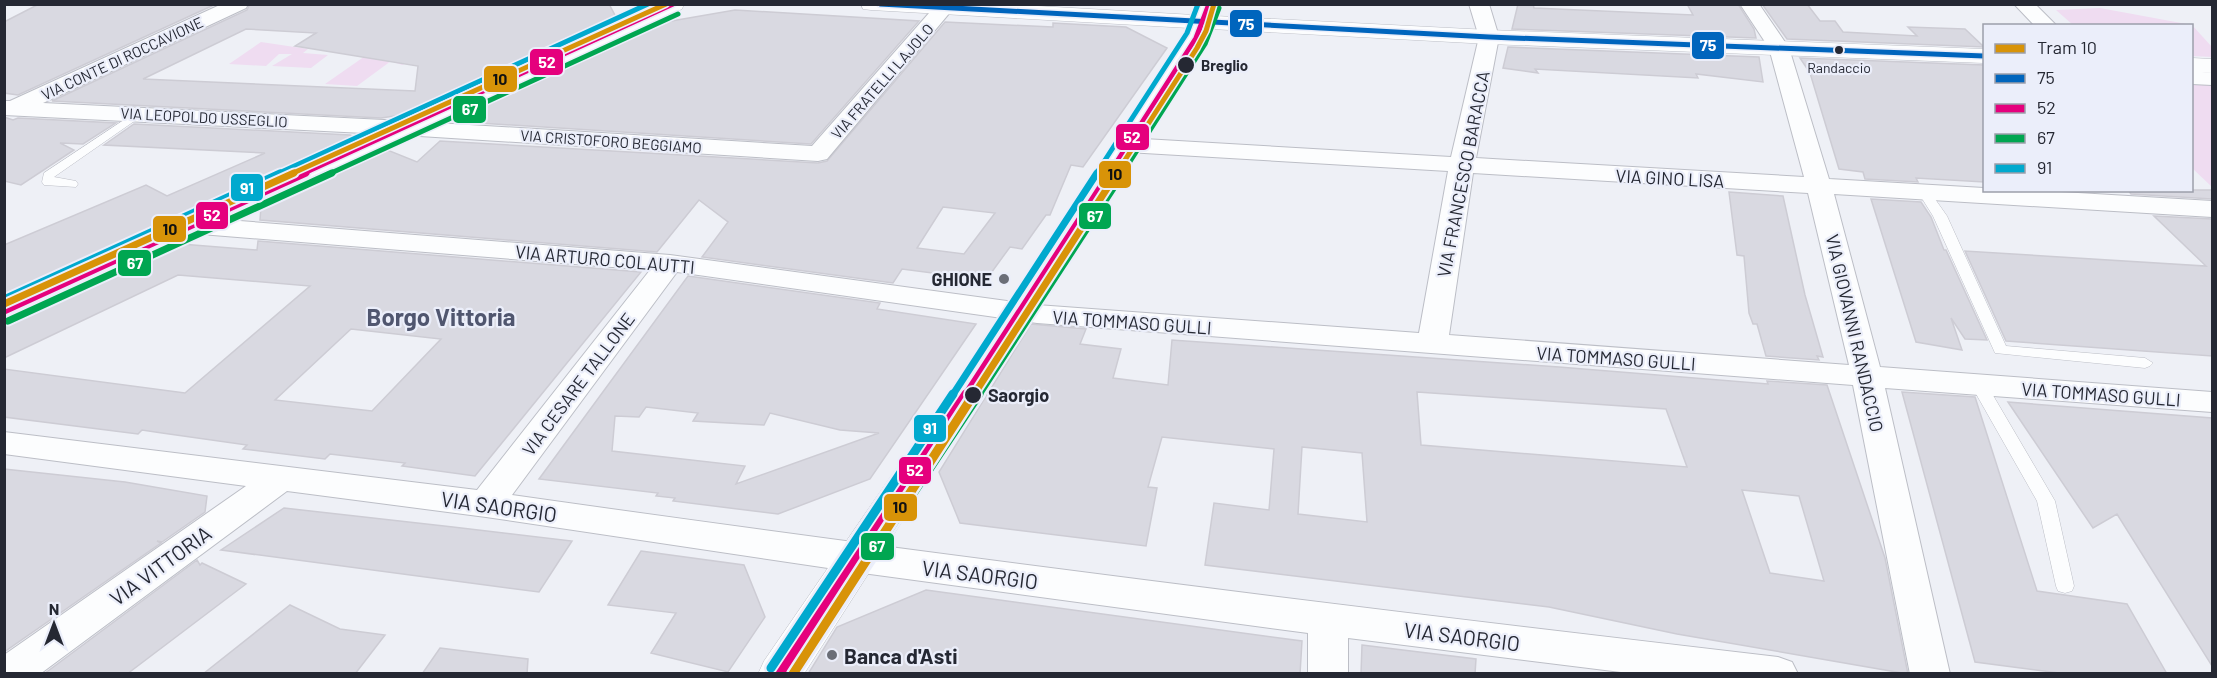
<svg xmlns="http://www.w3.org/2000/svg" width="2217" height="678" font-family="Barlow,sans-serif">
  <rect width="100%" height="100%" fill="#eef0f6"/>
  <path fill="#efdcf1" d="M2100,8L2192,25L2212,47V57L2192,56V26L2073,25L2056,10Z
    M261,42L308,49L303,53L328,55L311,68L272,66L292,54H279L266,66L229,64Z
    M442,48L402,65L391,61L357,86L325,84L368,54Z
    M2192,82L2212,83V187L2192,168Z"/>
  <path fill="#d9d9e1" stroke="#cdccd4" stroke-width="1.5" fill-rule="evenodd" d="M39,4H216L18,95L4,93V22Z
    M250,4H609L617,19L408,114L381,118L52,101L247,10ZM246,29L316,33L295,46L418,66L415,91L143,79Z
    M1518,4H1533L1534,8L1693,15L1687,4H1738L1754,29L1756,38L1512,29Z
    M1762,4H1807L1820,21H1835L1843,32L1917,36L1908,27L1965,29L1984,47L1787,39Z
    M735,10L919,21L811,144L479,123L477,108L482,104L654,24Z
    M945,22L1053,27V23L1126,27L1167,48L1083,167L1071,165L1050,215H1046L1022,249L1010,247L986,280L902,269L893,283L702,257L728,222L699,200L657,252L260,220L261,207L385,149L417,162L440,141L818,163L827,161ZM943,207L995,213L964,254L917,248Z
    M1508,47L1759,57L1763,82L1696,74L1698,78L1535,69L1538,73L1503,68Z
    M1800,58L1984,65V182L1916,178L1918,182L1865,179L1863,172L1839,169L1810,73Z
    M4,117L13,120L18,118L116,123L83,144L60,143L74,150L21,185L4,181Z
    M134,124L350,135L356,137L4,296V245L146,185L167,196L265,153L104,145Z
    M2128,190H2212V199L2131,194Z
    M1729,192L1783,196L1805,295L1823,357L1817,356L1819,360L1766,356L1757,324H1753L1749,313L1744,256L1737,255Z
    M1871,199L1921,202L1931,217L1944,250H1946L1987,340L1965,339L1951,318L1962,350L1916,342Z
    M2154,216L2212,219V356L2006,341L1965,251L2206,266Z
    M258,241L641,272L475,476L402,466L405,463L330,454L325,459L243,449L247,445L162,433L142,430L138,434L4,417V369L185,393L310,286L178,275L4,358V322L16,320L181,244L257,250ZM351,329L441,339L372,411L275,400Z
    M688,276L880,303L877,309L976,324L870,479L778,514L673,501L675,498L656,496L658,493L539,479ZM646,407L698,413L693,421L764,425L770,413L840,430L879,433L736,484L745,466L612,451L615,416L639,417Z
    M1031,324L1086,329L1080,344L1121,349L1113,378L1168,385L1172,340L1559,367L1768,384L1767,381L1827,385L1885,558L1908,674L1677,634L1549,607L1205,565L1214,503L1269,510L1274,449L1162,437L1148,487L1157,488L1146,546L960,523L939,472ZM1417,392L1666,409L1687,467L1421,445ZM1302,447L1362,453L1367,522L1298,514ZM1742,490L1799,496L1824,581L1770,573Z
    M1902,392L1975,397L2037,591L2127,604L2167,674H2067L1975,662Z
    M2008,402L2212,418V666L2117,514L2093,528Z
    M4,469L125,482L207,496L205,512L162,542L157,541L161,543L4,652Z
    M284,508L453,527L572,541L539,592L221,550Z
    M641,551L744,565L765,617L728,672L651,653L676,613L608,605Z
    M197,560L200,565L202,563L246,584L127,674H44Z
    M926,590L1302,641L1300,674H808L837,627Z
    M290,605L340,629L385,635L355,674H203Z
    M1362,645L1476,659L1475,674H1361Z
    M440,648L528,659L527,674H422Z"/>
  <g fill="none" stroke-linecap="round" stroke-linejoin="round">
    <g stroke="#bcbec6" stroke-width="1">
      <path id="lane" d="M139,110L143,111V115L54,177L76,181L78,184L76,187L44,185L42,182L44,173Z
        M1924,188L1928,189L1947,216L2006,346L2145,358L2153,363L2150,366L2145,368L1995,353L1933,216L1918,192Z
        M1979,380L1987,385L2055,501L2074,586L2072,591L2065,593L2058,591L2056,586L2037,501L1971,385Z"/>
    </g>
    <g stroke="#bcbec6" stroke-width="2">
      <path id="street" d="M222,4H248L246,8L43,103L404,121L812,146L937,4H957L827,159L818,161L404,135L4,115V101H10Z
        M1469,4H1489L1499,37L1476,158L1804,177L1769,48L1740,4H1759L1789,48L1829,179L1984,188V190H2029L2212,201V217L1834,194L1880,367L2212,392V412L1885,388L1950,674H1910L1853,385L1037,323L677,272L512,495C933,555 1355,608 1778,657L1792,662L1798,674H1637L1348,638V674H1308V633L855,572L486,517L287,491L40,674H4V655L246,486L4,454V432L477,490L650,270L188,233L179,231L175,225L179,219L188,217L670,255L1037,305L1419,333L1448,171L1127,152L1119,150L1115,145L1119,140L1127,138L1451,157L1479,37ZM1473,173L1808,193L1849,365L1449,335Z
        M2014,4H2035L2057,26H2035Z
        M2192,71L2212,73V85L2192,84Z"/>
    </g>
    <g stroke="#bcbec6" stroke-width="1">
      <path id="secondary" d="M655,4H684L682,9L15,318L4,320V299Z
        M861,4H1003L1194,15L1198,4H1220L1215,16L1489,30L1984,49V63L1489,44L1211,29L1207,38L1044,300L804,674H758L764,661L1012,300L1185,38L1189,28L871,10L863,9Z
        M2192,58L2212,59V73L2192,72Z"/>
    </g>
    <use href="#lane" fill="#fcfdfe" fill-rule="evenodd"/>
    <use href="#street" fill="#fcfdfe" fill-rule="evenodd"/>
    <use href="#secondary" fill="#fcfdfe" fill-rule="evenodd"/>
    <g stroke="#ebeefa" stroke-width="8">
      <path id="bus-1" d="M880,4L1489,37L1984,56"/>
    </g>
    <g stroke="#ebeefa" stroke-width="8">
      <path id="bus-2-far2" d="M302,174L673,4
        M1109,174L1196,38L1209,4"/>
    </g>
    <g stroke="#ebeefa" stroke-width="11">
      <path id="bus-2-far1" d="M4,311L306,173
        M965,396L1110,173"/>
    </g>
    <g stroke="#ebeefa" stroke-width="14">
      <path id="bus-2" d="M780,674L966,394"/>
    </g>
    <g stroke="#ebeefa" stroke-width="8">
      <path id="bus-3-far2" d="M329,174L678,14
        M1122,174L1205,44L1219,8"/>
    </g>
    <g stroke="#ebeefa" stroke-width="11">
      <path id="bus-3-far1" d="M8,321L332,173
        M978,396L1123,173"/>
    </g>
    <g stroke="#ebeefa" stroke-width="14">
      <path id="bus-3" d="M793,674L979,394"/>
    </g>
    <g stroke="#ebeefa" stroke-width="8">
      <path id="bus-4-far2" d="M277,174L648,4
        M1096,174L1187,33L1198,4"/>
    </g>
    <g stroke="#ebeefa" stroke-width="11">
      <path id="bus-4-far1" d="M4,299L280,173
        M952,396L1097,173"/>
    </g>
    <g stroke="#ebeefa" stroke-width="14">
      <path id="bus-4" d="M771,668L953,394"/>
    </g>
    <use href="#bus-1" stroke="#0065bd" stroke-width="5"/>
    <use href="#bus-2-far2" stroke="#e5007d" stroke-width="5"/>
    <use href="#bus-2-far1" stroke="#e5007d" stroke-width="7"/>
    <use href="#bus-2" stroke="#e5007d" stroke-width="9"/>
    <use href="#bus-3-far2" stroke="#00a651" stroke-width="5"/>
    <use href="#bus-3-far1" stroke="#00a651" stroke-width="7"/>
    <use href="#bus-3" stroke="#00a651" stroke-width="9"/>
    <use href="#bus-4-far2" stroke="#00a9ce" stroke-width="5"/>
    <use href="#bus-4-far1" stroke="#00a9ce" stroke-width="7"/>
    <use href="#bus-4" stroke="#00a9ce" stroke-width="9"/>
    <g stroke="#ebeefa" stroke-width="8">
      <path id="tram-1-far2" d="M291,174L666,4
        M1116,174L1197,48L1206,31L1214,4"/>
    </g>
    <g stroke="#ebeefa" stroke-width="11">
      <path id="tram-1-far1" d="M4,304L294,173
        M973,396L1117,173"/>
    </g>
    <g stroke="#ebeefa" stroke-width="14">
      <path id="tram-1" d="M793,674L974,394"/>
    </g>
    <use href="#tram-1-far2" stroke="#d89308" stroke-width="5"/>
    <use href="#tram-1-far1" stroke="#d89308" stroke-width="7"/>
    <use href="#tram-1" stroke="#d89308" stroke-width="9"/>
  </g>
  <g fill="#252833" stroke="#ebeefa" stroke-width="2">
    <circle cx="1839" cy="50" r="5"/>
    <circle cx="1186" cy="65" r="9"/>
    <circle cx="973" cy="395" r="9"/>
  </g>
  <g fill="#6b6e77" stroke="#ebeefa" stroke-width="2">
    <circle cx="1004" cy="279" r="6"/>
    <circle cx="832" cy="655" r="6"/>
  </g>
  <g text-anchor="middle" dominant-baseline="central" stroke-width="4.5" stroke-linejoin="round" paint-order="stroke">
    <g font-size="14" fill="#252833" stroke="#ebeefa">
      <text x="1839" y="67">Randaccio</text>
    </g>
    <g font-size="15" fill="#252833" stroke="#ebeefa">
      <text transform="translate(122 58) rotate(-25)">VIA CONTE DI ROCCAVIONE</text>
      <text transform="translate(882 81) rotate(-49)">VIA FRATELLI LAJOLO</text>
      <text transform="translate(204 117) rotate(3)">VIA LEOPOLDO USSEGLIO</text>
      <text transform="translate(611 141) rotate(4)">VIA CRISTOFORO BEGGIAMO</text>
    </g>
    <g font-size="15" font-weight="bold" fill="#252833" stroke="#ebeefa" text-anchor="start">
      <text x="1201" y="65">Breglio</text>
    </g>
    <g font-size="18" fill="#252833" stroke="#ebeefa">
      <text transform="translate(1463 174) rotate(-79)">VIA FRANCESCO BARACCA</text>
      <text transform="translate(1670 178) rotate(3)">VIA GINO LISA</text>
      <text transform="translate(605 259) rotate(5)">VIA ARTURO COLAUTTI</text>
      <text transform="translate(1132 322) rotate(4)">VIA TOMMASO GULLI</text>
      <text transform="translate(1855 333) rotate(77)">VIA GIOVANNI RANDACCIO</text>
      <text transform="translate(1616 358) rotate(4)">VIA TOMMASO GULLI</text>
      <text transform="translate(578 384) rotate(-53)">VIA CESARE TALLONE</text>
      <text transform="translate(2101 394) rotate(4)">VIA TOMMASO GULLI</text>
    </g>
    <g font-size="18" font-weight="bold" fill="#252833" stroke="#ebeefa" text-anchor="end">
      <text x="992" y="279">GHIONE</text>
    </g>
    <g font-size="18" font-weight="bold" fill="#252833" stroke="#ebeefa" text-anchor="start">
      <text x="988" y="395">Saorgio</text>
    </g>
    <g font-size="21" fill="#252833" stroke="#ebeefa">
      <text transform="translate(499 506) rotate(8)">VIA SAORGIO</text>
      <text transform="translate(160 565) rotate(-36)">VIA VITTORIA</text>
      <text transform="translate(980 574) rotate(7)">VIA SAORGIO</text>
      <text transform="translate(1462 636) rotate(7)">VIA SAORGIO</text>
    </g>
    <g font-size="21" font-weight="bold" fill="#252833" stroke="#ebeefa" text-anchor="start">
      <text x="844" y="655">Banca d'Asti</text>
    </g>
    <g font-size="24" font-weight="bold" fill="#50566f" stroke="#ebeefa">
      <text x="441" y="316">Borgo Vittoria</text>
    </g>
  </g>
  <g stroke="#ebeefa" stroke-width="2">
    <rect x="1229" y="9" width="34" height="29" rx="6" fill="#0065bd"/>
    <rect x="1691" y="31" width="34" height="29" rx="6" fill="#0065bd"/>
    <rect x="529" y="48" width="35" height="28" rx="6" fill="#e5007d"/>
    <rect x="483" y="65" width="35" height="28" rx="6" fill="#d89308"/>
    <rect x="452" y="95" width="35" height="29" rx="6" fill="#00a651"/>
    <rect x="1115" y="123" width="35" height="28" rx="6" fill="#e5007d"/>
    <rect x="1098" y="160" width="34" height="29" rx="6" fill="#d89308"/>
    <rect x="230" y="173" width="34" height="29" rx="6" fill="#00a9ce"/>
    <rect x="195" y="201" width="34" height="29" rx="6" fill="#e5007d"/>
    <rect x="1078" y="202" width="34" height="28" rx="6" fill="#00a651"/>
    <rect x="152" y="215" width="35" height="28" rx="6" fill="#d89308"/>
    <rect x="117" y="249" width="35" height="28" rx="6" fill="#00a651"/>
    <rect x="913" y="414" width="34" height="29" rx="6" fill="#00a9ce"/>
    <rect x="898" y="456" width="34" height="29" rx="6" fill="#e5007d"/>
    <rect x="883" y="493" width="35" height="29" rx="6" fill="#d89308"/>
    <rect x="860" y="532" width="35" height="29" rx="6" fill="#00a651"/>
  </g>
  <g font-size="16" text-anchor="middle" font-weight="bold" fill="#fff">
    <text x="1246" y="30">75</text>
    <text x="1708" y="51">75</text>
    <text x="547" y="68">52</text>
    <text x="470" y="115">67</text>
    <text x="1132" y="143">52</text>
    <text x="247" y="194">91</text>
    <text x="212" y="221">52</text>
    <text x="1095" y="222">67</text>
    <text x="135" y="269">67</text>
    <text x="930" y="434">91</text>
    <text x="915" y="476">52</text>
    <text x="877" y="552">67</text>
  </g>
  <g font-size="16" text-anchor="middle" font-weight="bold" fill="#111">
    <text x="500" y="85">10</text>
    <text x="1115" y="180">10</text>
    <text x="170" y="235">10</text>
    <text x="900" y="513">10</text>
  </g>
  <rect width="2217" height="678" fill="none" stroke="#252833" stroke-width="12"/>
  <rect x="1983" y="24" width="210" height="168" fill="#ebeefa" stroke="#9c9faa" stroke-width="1.5"/>
  <rect x="1995" y="44" width="30" height="9" fill="#d89308" stroke="#9c9faa" stroke-width="1.5"/>
  <text x="2037" y="54" font-size="18" fill="#252833">Tram 10</text>
  <rect x="1995" y="74" width="30" height="9" fill="#0065bd" stroke="#9c9faa" stroke-width="1.5"/>
  <text x="2037" y="84" font-size="18" fill="#252833">75</text>
  <rect x="1995" y="104" width="30" height="9" fill="#e5007d" stroke="#9c9faa" stroke-width="1.5"/>
  <text x="2037" y="114" font-size="18" fill="#252833">52</text>
  <rect x="1995" y="134" width="30" height="9" fill="#00a651" stroke="#9c9faa" stroke-width="1.5"/>
  <text x="2037" y="144" font-size="18" fill="#252833">67</text>
  <rect x="1995" y="164" width="30" height="9" fill="#00a9ce" stroke="#9c9faa" stroke-width="1.5"/>
  <text x="2037" y="174" font-size="18" fill="#252833">91</text>
  <g transform="translate(54 624)" stroke="#ebeefa" stroke-width="4.5" paint-order="stroke">
  <path d="M0-4.5L10 22L0 15L-10 22Z" fill="#252833"/>
  <text y="-9" font-size="16" font-weight="bold" text-anchor="middle" fill="#252833">N</text>
  </g>
</svg>
